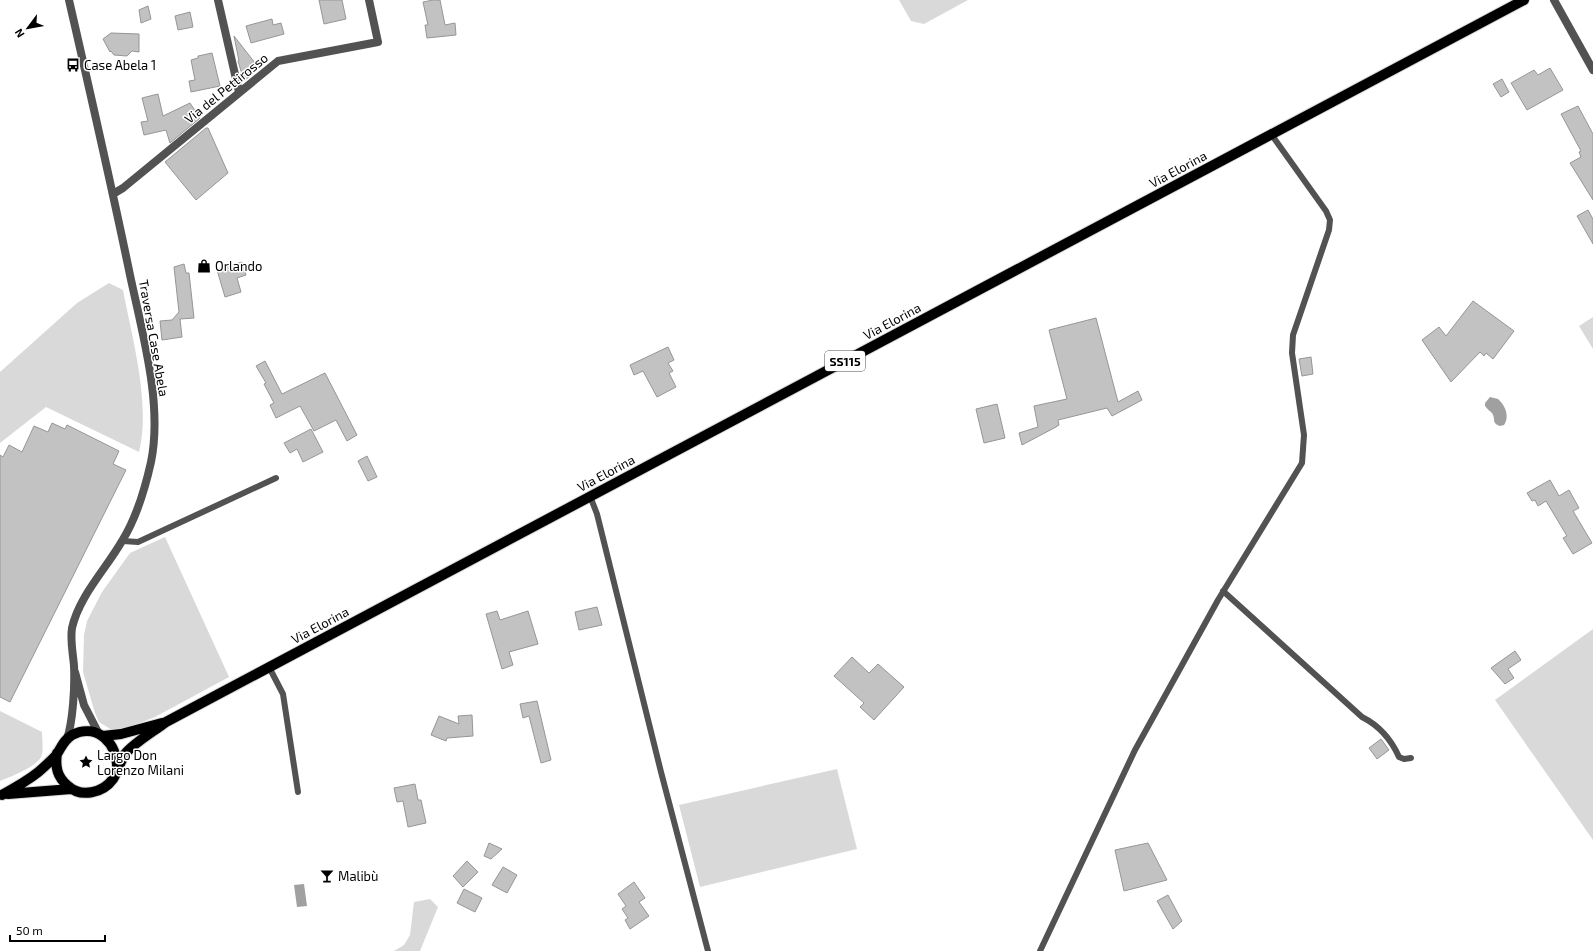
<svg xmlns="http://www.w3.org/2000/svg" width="1593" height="951" font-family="'Exo 2',sans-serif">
  <rect width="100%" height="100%" fill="#fff"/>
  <path fill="#d9d9d9" d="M899,0H968L924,24L911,21Z
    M109,283L123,290C132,338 151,403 139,452L46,407L0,443V372L77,303Z
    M1593,317V349L1579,326Z
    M165,537L229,677L155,717L124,729L112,730L99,722L95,713L83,672L84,635L87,621L102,592L130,553Z
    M1593,629V840L1495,700Z
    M0,711L42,732C42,739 44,751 41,757C36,767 10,777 0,781Z
    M837,769L857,849L700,887L679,805Z
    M430,899L438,907L420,951H394L404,945L410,935L414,902Z"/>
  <path fill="#a0a0a0" d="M1490,397L1498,399C1505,405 1510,416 1504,425L1500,426C1491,423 1496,419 1492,413C1490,411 1487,409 1485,406V403Z
    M304,884L307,906L297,907L294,885Z"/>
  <path fill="#c2c2c2" stroke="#969696" d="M319,0H342L346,19L324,24Z
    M433,0H440L445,25L455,23L456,35L427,38L425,25H428L423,2Z
    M148,6L151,19L141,23L139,10Z
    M190,12L193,27L178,30L175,16Z
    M272,19L273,25L281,23L284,34L251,43L246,26Z
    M111,33L139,34V52L132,51L127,56L114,55L111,51L110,52L103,39Z
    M234,36L259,68L244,81L238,61H239Z
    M212,53L220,86L191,92L189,81L195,80L191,60L198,58V56Z
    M1550,68L1563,90L1527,110L1511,83L1534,70L1538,75Z
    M1502,79L1509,92L1501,97L1493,84Z
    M158,94L163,116L190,103L200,118L170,143L166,130L144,135L141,122L148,121L142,98Z
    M1578,106L1593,134V200L1570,163L1581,157L1579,152L1581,151L1561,114Z
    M206,128H208L228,173L196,200L165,162Z
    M1588,210L1593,219V244L1577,216Z
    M242,262L246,275L237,278L241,292L225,297L217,270Z
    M184,264L186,273H189L194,318L180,319L182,337L162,340L160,321L172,320L179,312L174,267Z
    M1473,301L1514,331L1493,359L1486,353L1484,356L1480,352L1451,382L1422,340L1439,327L1446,336Z
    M1096,318L1118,402L1138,391L1142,400L1112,416L1107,408L1058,420L1059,425L1056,427L1022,445L1019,433L1038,427L1034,406L1067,399L1049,330Z
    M668,347L674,360L668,363L673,371L669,373L676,387L657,397L643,371L634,375L630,365Z
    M1311,357L1313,374L1302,376L1299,359Z
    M265,361L282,394L325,373L357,435L347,441L336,420L314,431L300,406L276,418L270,405L274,403L264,384L266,383L256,366Z
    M997,404L1005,438L984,443L976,409Z
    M52,423L65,429L67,425L119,451L113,464L126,470L10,702L0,697V455L3,457L9,445L22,452L34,426L48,432Z
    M311,429L323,452L303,462L297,449L290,453L284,443Z
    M367,456L377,477L368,481L358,461Z
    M1550,480L1559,496L1569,490L1579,508L1573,511L1592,543L1573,554L1563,538L1567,536L1546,501L1538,506L1535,500L1532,501L1527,493Z
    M597,607L602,625L579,630L575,612Z
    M497,611L500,620L528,611L538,644L509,652L513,665L502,669L486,614Z
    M1515,651L1521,660L1508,669L1514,678L1505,684L1491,668Z
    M852,657L869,673L878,664L904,687L874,720L860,707L864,703L834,676Z
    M537,701L551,760L541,763L529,716L523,718L520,704Z
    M472,715L473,736L447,738L446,741L431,735L439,716L459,724L458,716Z
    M1381,739L1389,750L1377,759L1369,748Z
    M415,784L418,800H421L426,823L408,827L403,801L397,802L394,788Z
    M489,843L502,849L491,859L484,856Z
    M1148,843L1167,880L1124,891L1115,850Z
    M467,861L478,872L463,887L453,876Z
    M503,867L517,875L507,893L492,885Z
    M634,882L645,898L639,902L649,916L630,929L625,920L628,918L622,909L626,906L618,894Z
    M464,889L482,898L475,912L457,903Z
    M1168,895L1182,921L1173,929L1157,901Z"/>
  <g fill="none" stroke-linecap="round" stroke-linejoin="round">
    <g stroke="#dbdbdb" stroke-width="12">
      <path id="primary" d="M103,736L121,734L162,723
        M57,753C55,767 57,777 68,786C81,798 103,793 113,779C118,771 120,762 125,754C135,742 153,732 166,722L1524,0
        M8,794L71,789
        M2,795C17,786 32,779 44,767C48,763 53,759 57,754C62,746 64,740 72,735C97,722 118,744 117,768"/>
    </g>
    <path stroke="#525252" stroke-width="6" d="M590,496L597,514L661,772L708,951
      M123,541L138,542L276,478
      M1223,591L1362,717C1380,726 1391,739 1399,757L1404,759L1411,758
      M269,667L283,694L298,792
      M1040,951L1135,750L1218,600L1302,463L1304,435L1292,353L1293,335L1329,230L1330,220L1326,211L1271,134"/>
    <path stroke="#525252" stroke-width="8" d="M218,0L239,92
      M1554,0L1593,70
      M113,194L123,188L278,61L378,42L369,0"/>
    <path stroke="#525252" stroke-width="8" d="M75,672L84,705L99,734
      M67,739C73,721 75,686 74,666C73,653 70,641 72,628C79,596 106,569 122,541C137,517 145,489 151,462C163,404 142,332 130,275C111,183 90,92 69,0"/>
    <use href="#primary" stroke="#000" stroke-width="10"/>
  </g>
  <defs>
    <g id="bus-bare" transform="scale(1.08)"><path d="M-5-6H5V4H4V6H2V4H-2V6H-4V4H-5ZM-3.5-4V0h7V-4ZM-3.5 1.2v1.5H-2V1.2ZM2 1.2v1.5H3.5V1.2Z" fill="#000" stroke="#fff" stroke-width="2.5" paint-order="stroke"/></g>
    <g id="shop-bare" transform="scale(1.08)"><path d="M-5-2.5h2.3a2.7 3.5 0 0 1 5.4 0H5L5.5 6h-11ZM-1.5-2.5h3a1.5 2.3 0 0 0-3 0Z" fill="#000" stroke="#fff" stroke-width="2.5" paint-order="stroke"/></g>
    <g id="sight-bare" transform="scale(1.08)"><path d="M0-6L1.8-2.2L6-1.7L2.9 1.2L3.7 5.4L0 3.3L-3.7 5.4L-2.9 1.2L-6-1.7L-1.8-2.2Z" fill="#000" stroke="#fff" stroke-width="2.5" paint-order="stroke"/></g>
    <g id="bar-bare" transform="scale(1.08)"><path d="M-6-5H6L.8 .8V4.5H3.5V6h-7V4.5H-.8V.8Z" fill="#000" stroke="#fff" stroke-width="2.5" paint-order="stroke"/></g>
  </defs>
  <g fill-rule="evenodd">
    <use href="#bus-bare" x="73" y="65"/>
    <use href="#shop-bare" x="204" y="266"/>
    <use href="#sight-bare" x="86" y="762"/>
    <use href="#bar-bare" x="327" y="876"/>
  </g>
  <g text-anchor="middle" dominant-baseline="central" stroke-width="3" stroke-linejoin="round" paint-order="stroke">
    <rect fill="#fff" stroke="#4c4c4c" stroke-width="1" x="825" y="351" width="40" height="20" rx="3"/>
    <g font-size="12" font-weight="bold" fill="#000">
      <text x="845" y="361">SS115</text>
    </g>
    <g font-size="13" fill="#000" stroke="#fff" text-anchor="start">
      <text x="84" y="65">Case Abela 1</text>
      <text x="215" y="266">Orlando</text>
      <text x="97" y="755">Largo Don<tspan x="97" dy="15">Lorenzo Milani</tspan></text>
      <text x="338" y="876">Malibù</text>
    </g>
    <g font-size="13" fill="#000" stroke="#fff">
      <text transform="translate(226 88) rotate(-39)">Via del Pettirosso</text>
      <text transform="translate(1178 169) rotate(-28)">Via Elorina</text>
      <text transform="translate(892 321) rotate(-28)">Via Elorina</text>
      <text transform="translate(154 338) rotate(80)">Traversa Case Abela</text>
      <text transform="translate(606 473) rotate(-28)">Via Elorina</text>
      <text transform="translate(320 625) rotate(-28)">Via Elorina</text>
    </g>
  </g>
  <g transform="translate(28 28) rotate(238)" stroke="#ffffff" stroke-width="3" paint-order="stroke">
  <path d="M0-3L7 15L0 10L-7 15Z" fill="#000000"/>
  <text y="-6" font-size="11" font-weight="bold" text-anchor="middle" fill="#000000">N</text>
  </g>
  <path d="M10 935v6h95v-6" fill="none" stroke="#000000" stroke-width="2"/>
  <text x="16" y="935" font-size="12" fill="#000000" stroke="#ffffff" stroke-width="3" paint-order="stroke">50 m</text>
</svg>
